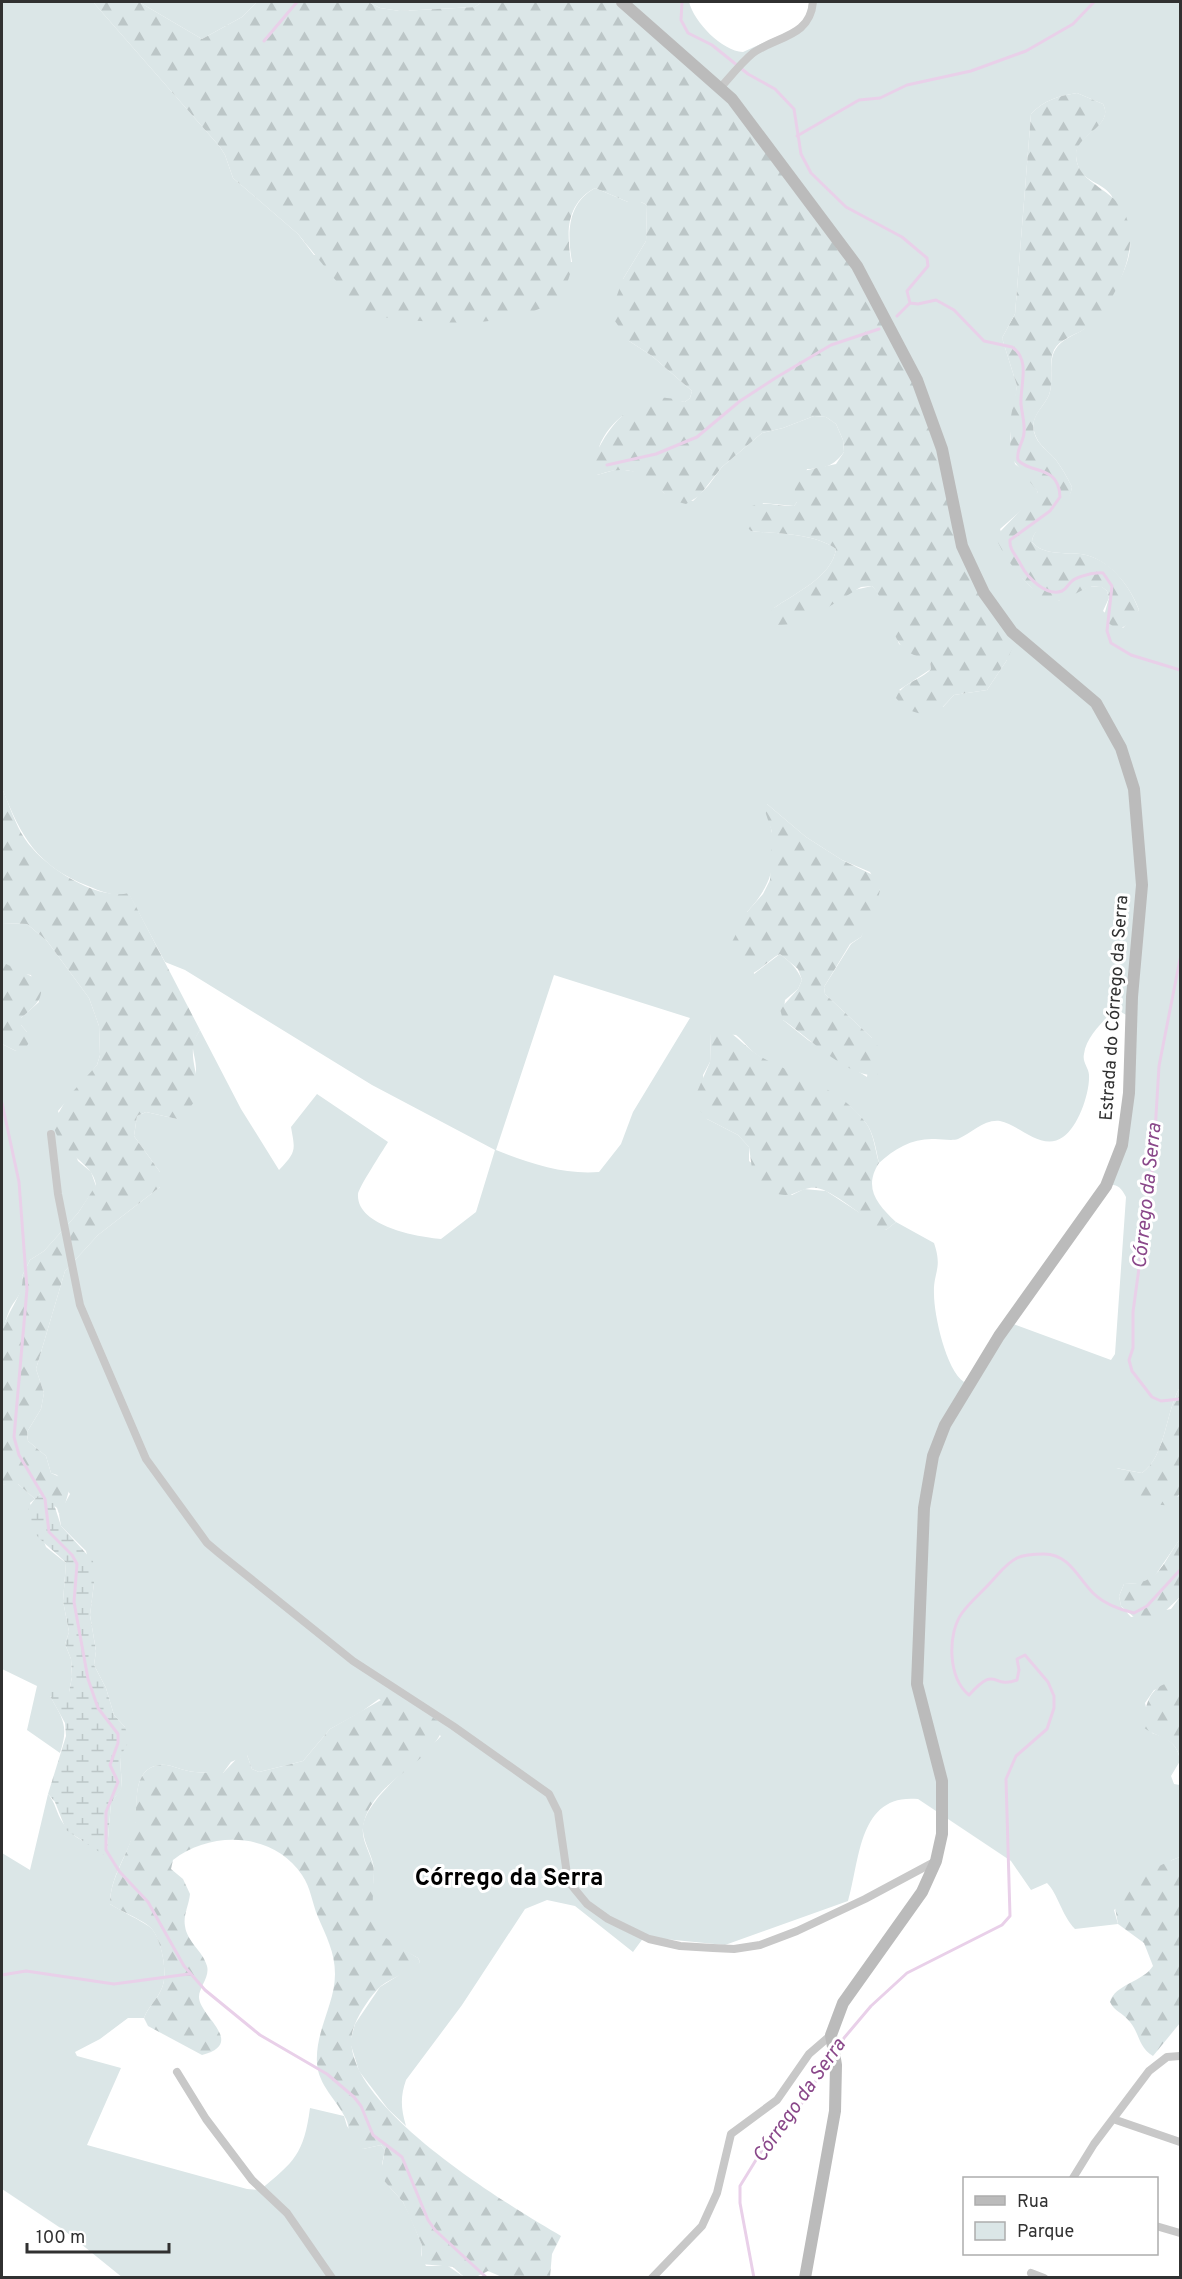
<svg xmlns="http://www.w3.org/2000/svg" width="1182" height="2279" font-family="Overpass,sans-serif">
  <defs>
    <pattern id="forest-firs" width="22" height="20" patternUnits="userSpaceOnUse" patternTransform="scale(1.5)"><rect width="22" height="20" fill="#dbe6e7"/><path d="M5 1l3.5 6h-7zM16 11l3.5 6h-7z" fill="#bcc6c7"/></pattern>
    <pattern id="wetland-marsh" width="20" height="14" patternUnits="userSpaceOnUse" patternTransform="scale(1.5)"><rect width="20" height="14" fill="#dbe6e7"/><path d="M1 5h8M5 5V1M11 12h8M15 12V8" fill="none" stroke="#bcc6c7"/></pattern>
  </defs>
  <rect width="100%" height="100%" fill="#fff"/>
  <path fill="#dbe6e7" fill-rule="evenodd" d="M2,2H93L220,147L225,155L233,178L298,234L314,255L572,262C567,233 567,204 595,188L628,202H641L647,205L646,241L623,279L629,341L652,356L692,391L690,398L685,402C650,396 617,410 601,442C597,450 598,465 597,475L618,469L638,472L652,480L664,493L693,501L708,486L722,467L762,433L783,428L814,416L826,417L836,424L843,440L844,452C834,466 824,469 807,469L797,502L794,506L763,503L751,531C778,534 814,533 836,549C832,577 795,593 774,608L872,586L881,596L899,644L930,661L931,669L899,690L943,707L954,695L987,690L1007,660L628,10L616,2H689C694,22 722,51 743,52L805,24L809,2H1180V1387C1165,1413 1166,1456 1142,1473L1116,1468L1178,1497L1180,1493V1539L1154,1577L1146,1583L1124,1584L1119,1596L1121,1606L1131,1617L1171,1609L1180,1597V1682L1154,1690L1145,1703L1152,1733C1168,1738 1178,1744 1180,1761L1171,1776L1174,1784L1180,1785V1857L1172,1860L1114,1910L1118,1924L1075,1929C1061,1914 1058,1894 1047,1883L1031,1890L1011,1861L918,1799C858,1793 860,1861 848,1901L725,1945L644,1937L633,1952L575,1906L547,1900L525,1909L462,2005L406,2080C400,2097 401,2109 406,2126L388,2109L359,2071L350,2042L355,2024L380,1987L420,1962L418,1958C400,1947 372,1938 370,1912C370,1899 374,1885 374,1871C374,1858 364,1844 363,1831C360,1802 422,1757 441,1736L379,1699L361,1712L330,1729L303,1761L259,1772L252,1769L247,1755L231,1762L223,1773C213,1773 204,1773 195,1772C179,1771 166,1759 150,1768C131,1779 139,1812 135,1829C128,1855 110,1876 110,1904C119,1910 146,1923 151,1928C162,1939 169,1976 161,1990C156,2001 148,2007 144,2018H128L100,2039L75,2052L77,2056L121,2068L87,2145L247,2189L260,2190C294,2162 304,2154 310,2108L344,2116L347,2126L363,2149L381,2145L385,2150L382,2164L385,2182L403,2202L409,2214L422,2245L421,2255L426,2266H448L464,2277L123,2278L65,2231L2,2189V1853L30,1870L48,1794C56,1803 56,1813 63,1823C74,1840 89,1844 107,1850L111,1803L122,1787L120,1757L125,1727L114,1715L106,1688L94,1665L96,1651L90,1615L94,1583L86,1551L61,1526L59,1514L70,1494L57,1475L51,1473L46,1456L28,1441L27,1432L41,1409L44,1393L36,1369L65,1271L98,1235L160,1187V1172L134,1136L137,1116L146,1112L177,1119C182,1107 196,1081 196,1070C196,1051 187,1049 200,1030L241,1109L279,1170C297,1151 295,1150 291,1127L317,1094L388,1142C382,1152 359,1187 358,1194C356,1226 417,1237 441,1239L476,1212L495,1150L372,1085L185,970L165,962L129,894C114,897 103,892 88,886C37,866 21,837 2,788ZM1077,93L1103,104C1115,127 1074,134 1076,156C1078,183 1101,180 1111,195C1116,203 1129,233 1130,242C1133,265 1102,316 1084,329C1074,336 1062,338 1055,350C1048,362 1054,381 1049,395C1044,407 1030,416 1034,431C1038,446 1047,449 1056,460C1062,468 1067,477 1072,487C1069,509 1033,523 1032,542C1044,556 1065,552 1081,554C1108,558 1130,585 1139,610L1123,628L1103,611L1109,598L1107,591L1101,586L1088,587L1058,601C1020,590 1012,563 1000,529L1033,500L1038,492L1027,474L1015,464L1010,439L1017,386L1002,338L1015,314L1031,114C1044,100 1058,96 1077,93ZM767,804L806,837L842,860L870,872L880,891L861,937L851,944L824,987L825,994L872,1038L867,1077L808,1040L783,1020L785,1000L798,989L802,980C797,968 790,962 780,954L754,974L747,912C770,887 777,867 772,833C770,822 767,815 767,804ZM554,975L690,1018L633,1112L621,1144L599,1172C564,1175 528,1163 496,1150ZM1121,1012L1128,1016L1121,1158L1108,1185C1118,1184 1121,1188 1126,1197L1115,1354L1111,1360L1008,1322L964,1382C946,1370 934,1315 934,1294C933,1272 943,1269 934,1243L896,1222L886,1230L826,1191L804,1189L792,1195L749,1161V1147L738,1135L707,1119L703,1075L710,1062L711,1033L736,1035C744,1041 751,1052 760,1057C796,1078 840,1088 866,1123C874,1134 876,1150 879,1163C895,1148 913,1138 935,1139C942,1139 952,1141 958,1139C972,1133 984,1119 1000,1121C1020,1125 1042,1152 1063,1137C1078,1127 1090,1093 1089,1075C1089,1068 1082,1062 1084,1054C1086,1038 1101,1023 1112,1013Z
    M139,2H257L242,17L202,39Z
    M368,2H482L475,7L400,11L380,8Z
    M2,923L27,924L47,941L89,998L99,1026L100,1055L97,1065L58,1111L78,1161L91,1172L96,1186L78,1213L44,1251L30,1260L22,1276C26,1290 16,1298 10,1309C7,1316 4,1325 2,1333V1044L16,1051L27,1032L21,1025V1018L39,1002L31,975L18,973L2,962Z
    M11,1483L18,1484L35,1499L30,1503L46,1547L66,1563L63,1601L69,1632L65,1644L71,1659L72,1677L69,1692L50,1696C63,1719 69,1726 60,1753L27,1730L37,1686L2,1669V1485Z"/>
  <path fill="url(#forest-firs)" d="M93,2H139L202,39L242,17L257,2H368L380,8L400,11L475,7L482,2H616L628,10L715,85L852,266L905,365L932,430L957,544L1015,642L1007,660L987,690L954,695L937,713C919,715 907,713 896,698C902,682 920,681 931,669L930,662C923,658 915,656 908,652C890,641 889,604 872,586L861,587C840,599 790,637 768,621L769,614L774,608C795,593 832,577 836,549C814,533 778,534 751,531L745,525L743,513C756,497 776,507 794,506L797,502L793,481L798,472L836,464L844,452L843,440L836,424L826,417L814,416L783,428L762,433L722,467L699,496L686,504C659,499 651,469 620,470C612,470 604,473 597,475L591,466C602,435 629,395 667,398C673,398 679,401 685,402L690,398L692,391L652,356L629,341L610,314L623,279L646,241L647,205L641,202H628L595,188C574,199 567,219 569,242C569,254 573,263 570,274C553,341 413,321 364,315L298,234L233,178L225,155L220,147Z
    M1077,93L1103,104C1115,127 1075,134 1076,156C1078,192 1134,186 1130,244C1128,271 1108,315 1083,330C1073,336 1060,339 1054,350C1048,363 1054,381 1049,395C1044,407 1030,416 1034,432C1038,446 1047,449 1056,460C1062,468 1067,477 1072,487C1068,516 1033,523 1032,542C1044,556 1065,552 1081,554C1109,558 1129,584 1139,610L1130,623L1118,630L1103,619L1109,598L1107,591L1102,587C1085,583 1073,599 1058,601C1038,605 999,553 996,536L1038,492L1010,456L1011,416L1017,386L1002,338L1015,314L1031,114C1044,100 1058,96 1077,93Z
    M2,788C9,804 15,824 25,839C43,866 96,901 129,893L200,1030C177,1064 221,1089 177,1119L146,1112L137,1116L134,1136L160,1172L163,1179L160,1187L98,1235L65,1271L36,1369L44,1393L41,1409L27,1432L28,1441L46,1456L51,1473L64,1479L70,1487L64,1508L59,1514L57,1508L40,1494L35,1499L18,1484L2,1485V1333C5,1314 26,1292 22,1276L30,1260L44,1251L78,1213L96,1185C93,1161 58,1154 53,1123L67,1098L97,1065L100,1055L99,1026L89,998L47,941L27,924L2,923Z
    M767,804L806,837L842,860L875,876L880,891L872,918L861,937L850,944L824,987L825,994L872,1038L881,1051L877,1075C849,1079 806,1035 783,1020L780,1009L798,989L802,980L798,969L780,954C769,959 760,972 748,975L738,967L732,942L747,912L763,894L770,880L772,832L764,808Z
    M2,962L41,981C44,1001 34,1006 21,1018V1025L27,1032L30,1041L25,1049L16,1051L2,1044Z
    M720,1026C737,1035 747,1049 761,1057C796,1076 841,1088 866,1123C874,1134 875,1150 879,1163C863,1188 877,1204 896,1222L886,1230L877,1227C865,1217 831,1190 817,1188C808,1187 803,1190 795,1193C778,1200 764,1187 753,1176L749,1147L738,1135L707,1119L696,1106L697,1092L710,1062L711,1033Z
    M1180,1387V1493L1172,1505C1147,1507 1121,1495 1108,1474L1115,1468L1142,1473C1166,1456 1165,1413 1180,1387Z
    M1180,1539V1597L1156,1620L1142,1624L1121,1606L1119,1596L1124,1584C1160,1584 1161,1565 1180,1539Z
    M1180,1682V1760C1177,1737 1158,1739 1143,1727C1145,1702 1151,1681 1180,1682Z
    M395,1692L444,1725C432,1766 369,1781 363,1828C361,1842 374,1858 374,1872C372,1933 365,1926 418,1958L420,1962C409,1973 393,1977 381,1986C371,1995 360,2012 355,2024C323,2095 510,2206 561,2236L552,2254L550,2277H502L488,2271L476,2277H464L453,2267L421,2264L422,2245L403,2202L385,2182L381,2171L385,2150L381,2145L363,2149L352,2145C348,2137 350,2127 346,2119C337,2100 318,2085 317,2063C315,2031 335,2004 335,1974C335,1952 326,1936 318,1917C312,1903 311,1888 302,1875C274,1832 211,1830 173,1860L171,1869L183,1879L190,1894C189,1905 183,1915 185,1926C187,1942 203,1951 207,1966C210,1977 199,1987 199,1997C199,2016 247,2043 202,2055L148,2026L144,2018C148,2007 156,2001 161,1990C169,1976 162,1940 151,1928C145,1921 120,1911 110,1904C110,1877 128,1856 134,1829C139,1812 131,1779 150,1768C166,1759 179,1771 195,1772C204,1773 213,1773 223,1773L242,1753L247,1755L252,1769L259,1772L303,1761L330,1729Z
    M1180,1857V2023L1153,2056C1138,2047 1140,2034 1130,2022C1123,2013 1114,2011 1110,2002C1115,1984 1143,1982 1153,1966L1144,1943L1118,1924L1114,1902C1132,1881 1154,1866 1180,1857Z"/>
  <path fill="url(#wetland-marsh)" d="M40,1494L52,1498L61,1526L93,1561L94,1583L90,1615L96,1651L94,1665L106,1688L114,1715L125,1727L129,1741L120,1757L122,1788L111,1803L107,1850L104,1855L66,1830L55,1802L48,1794L66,1736L65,1723L50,1696L53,1687L69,1692L72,1677L71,1659L65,1644L69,1632L63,1601L66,1563C47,1542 7,1523 40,1494Z"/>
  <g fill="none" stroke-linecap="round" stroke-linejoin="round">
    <path stroke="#e9d0e9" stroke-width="3" d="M682,2L681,20L688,33L712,45L748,74L775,89L794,109L801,154L811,173L846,207L902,237L927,258L928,266L907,291L910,303
      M264,41L297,2
      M797,136L859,100L880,98L907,85L971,71L1026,51L1073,24L1094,2
      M910,303L918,304L936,300L954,310L984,341L1012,347C1031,360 1020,385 1021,404C1022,414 1025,423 1024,433C1023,443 1016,450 1018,460C1029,474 1059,464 1060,497L1050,511L1010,540C1009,550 1017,556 1021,565C1027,577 1046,597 1062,591C1067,589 1068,584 1072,581C1078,576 1096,572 1103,573L1112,586L1107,631L1111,643L1131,655L1180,670
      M897,316L910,303
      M607,465L656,454L697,437L740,401L777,377L831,345L879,329
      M1180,959L1159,1066L1153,1165L1133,1312V1348L1129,1360L1132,1371L1152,1397L1161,1401L1180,1399
      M2,1103L19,1182L27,1289L14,1437L19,1455L45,1499L49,1532L72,1555L77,1564L74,1602L88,1679L98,1708L118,1734V1743L110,1765L118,1782L106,1812V1850L119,1871L148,1902L184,1966L205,1990L260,2035L327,2074L354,2097L361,2106L373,2135L402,2157L428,2220L435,2230L487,2278
      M2,1975L26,1971L114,1984L189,1974
      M838,2050L844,2038L871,2006L907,1973L1002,1925L1010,1916L1006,1779L1016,1756L1047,1729L1054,1708V1696L1048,1682L1025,1655L1017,1659L1019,1670L1017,1680C991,1690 998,1663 969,1695C948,1678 947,1634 962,1613C970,1602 981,1593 990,1583C999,1574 1005,1564 1017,1558C1025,1554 1036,1554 1044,1554C1069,1554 1078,1578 1093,1593C1103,1603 1120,1610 1134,1613L1147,1606L1180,1570
      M754,2278L740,2203V2186L767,2142L793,2117L831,2057"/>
    <path stroke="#c8c8c8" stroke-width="8" d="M721,87C731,76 741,63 753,53C777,36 810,37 813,2
      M51,1134L58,1194L80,1305L146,1459L207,1543L220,1554L353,1661L453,1726L549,1794L558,1812L568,1881L587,1904L608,1919L649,1939L680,1946L713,1948L734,1949L760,1945L797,1931L865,1899L936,1861
      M177,2072L206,2119L252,2180L287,2213L332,2278
      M1113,2119L1180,2142
      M1073,2178L1094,2144L1149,2071L1167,2057L1180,2056
      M1156,2226L1180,2233
      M1031,2273L1044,2278
      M652,2278L702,2226L717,2193L731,2134L777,2100L809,2054L831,2035"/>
    <path stroke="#bbb" stroke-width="12" d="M622,2L732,99L857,266L917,380L942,449L962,546L984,593L1012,632L1096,703L1121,748L1134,789L1142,885L1132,997L1129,1093L1122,1145L1106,1186L999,1336L945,1425L933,1456L924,1508L917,1684L942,1781V1834L936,1861L922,1892L843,2003L831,2035L836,2065L835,2111L805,2278"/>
  </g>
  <g text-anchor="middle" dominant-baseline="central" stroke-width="6" stroke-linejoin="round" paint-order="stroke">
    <g font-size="18" fill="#313131" stroke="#fff">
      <text transform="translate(1115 1008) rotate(-86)">Estrada do Córrego da Serra</text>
    </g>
    <g font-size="20" font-style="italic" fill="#8a488a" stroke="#fff">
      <text transform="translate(1148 1196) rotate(-84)">Córrego da Serra</text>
      <text transform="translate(800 2101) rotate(-55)">Córrego da Serra</text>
    </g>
    <g font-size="24" font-weight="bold" fill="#000" stroke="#fff">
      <text x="509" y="1879">Córrego da Serra</text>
    </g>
  </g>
  <rect width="1182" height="2279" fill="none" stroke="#313131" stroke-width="6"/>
  <rect x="963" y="2177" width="195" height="78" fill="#ffffff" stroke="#adadad" stroke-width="1.5"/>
  <rect x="975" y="2196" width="30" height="9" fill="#bbbbbb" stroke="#adadad" stroke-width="1.5"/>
  <text x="1017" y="2207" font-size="18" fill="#313131">Rua</text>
  <rect x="975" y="2222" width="30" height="18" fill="#dbe6e7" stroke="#adadad" stroke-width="1.5"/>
  <text x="1017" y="2237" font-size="18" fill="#313131">Parque</text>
  <path d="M27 2243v9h142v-9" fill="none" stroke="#313131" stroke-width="3"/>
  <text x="36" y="2243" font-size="18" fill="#313131" stroke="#ffffff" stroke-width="4.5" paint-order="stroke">100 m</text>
</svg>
